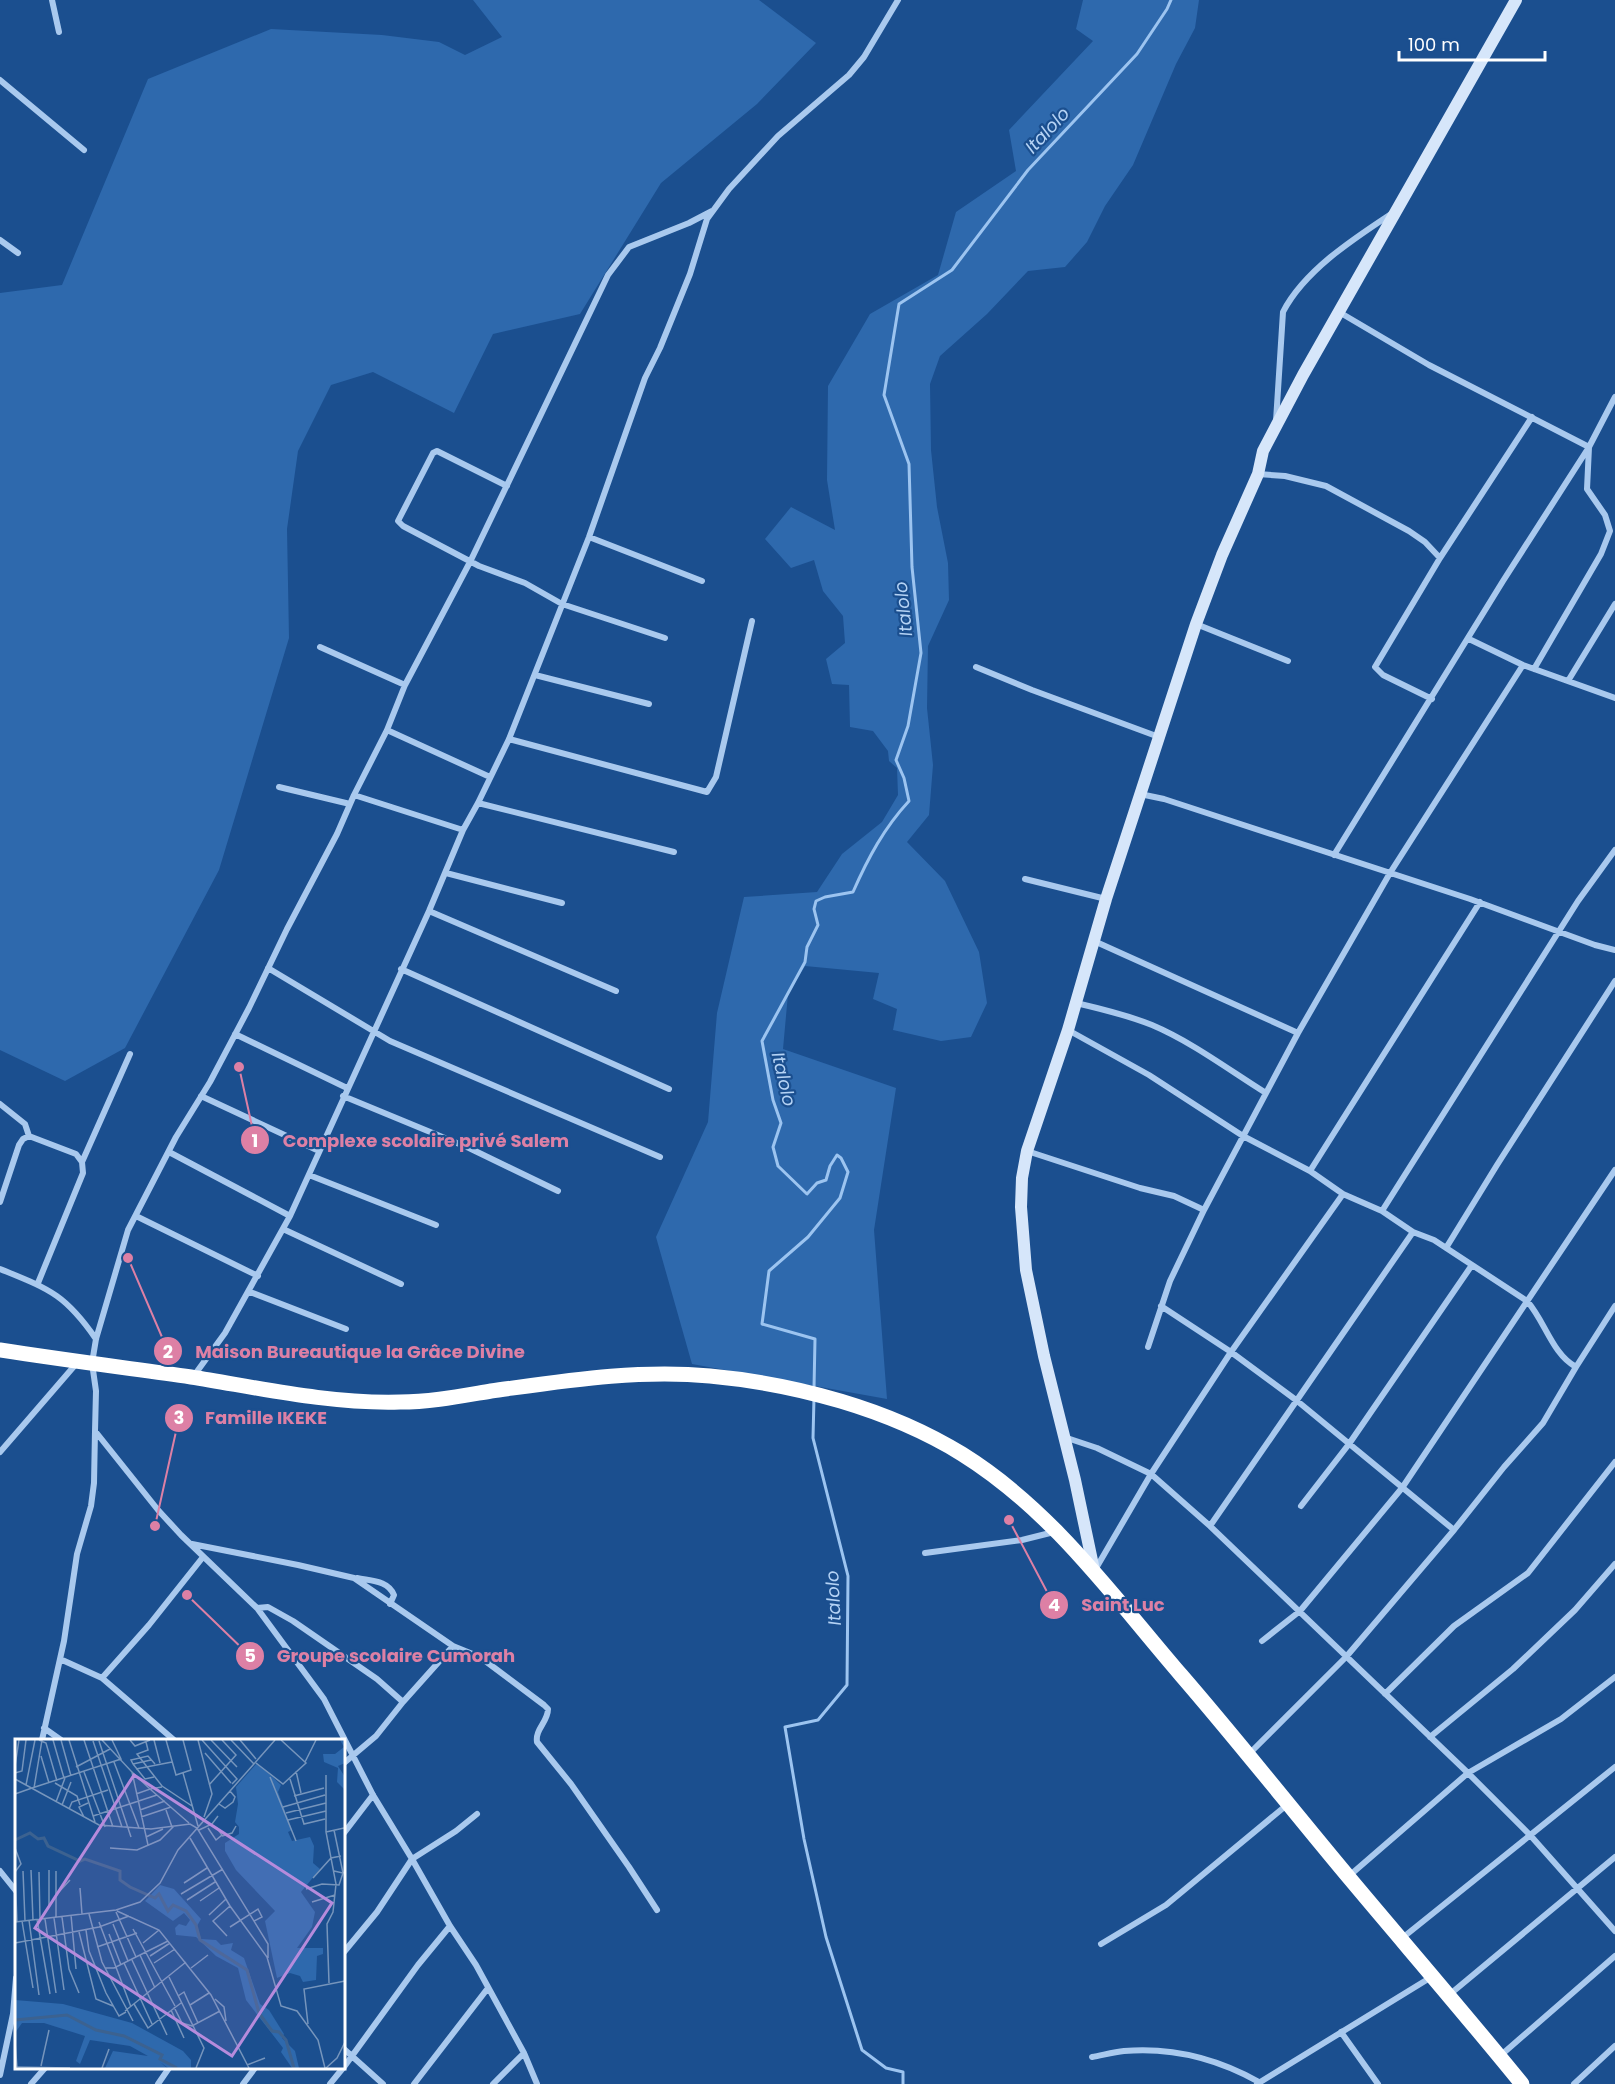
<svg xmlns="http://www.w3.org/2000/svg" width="1615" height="2084" font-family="Poppins,sans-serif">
  <rect width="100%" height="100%" fill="#1b4f8f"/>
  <path fill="#2e69ad" d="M473,0H759L816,43L757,104L661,183L580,314L493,334L454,413L373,372L331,385L298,451L287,529L289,638L219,870L125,1048L65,1081L0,1050V293L62,285L148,79L271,29L382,35L439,42L465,55L502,37Z
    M1083,0H1199L1195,28L1176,64L1133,165L1105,206L1087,242L1065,267L1028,271L987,314L940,356L930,384L931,450L937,507L948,563L949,600L928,646L927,708L933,765L929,815L907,842L945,881L979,952L987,1003L971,1037L941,1041L893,1030L897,1009L873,999L879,973L805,966L788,994L783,1049L896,1088L874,1230L887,1399L692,1364L656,1237L708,1122L717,1013L744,897L817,892L842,854L882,822L898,795L897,768L889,761L888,751L873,731L850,727L849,685L832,684L826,659L845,643L843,616L823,591L814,560L791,568L765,539L791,507L835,530L827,480L828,386L870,314L938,275L956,212L1016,171L1009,130L1093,41L1076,29Z"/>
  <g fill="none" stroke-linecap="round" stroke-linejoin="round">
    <path stroke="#9cc4f0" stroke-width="3" d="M814,1388L815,1339L762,1324L769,1271L808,1237L840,1198L848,1172L841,1158L837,1155L830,1166L826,1180L817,1183L807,1194L778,1166L773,1147L781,1123L773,1100L762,1041L805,962L807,947L818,925L814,909L816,901L825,897L853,892C868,858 884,828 909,801L904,778L896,760L908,726L921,653L912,567L909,464L884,395L899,304L952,270L1028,170L1137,54L1167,9L1171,0
      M814,1398L813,1438L848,1576L847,1685L818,1720L785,1727L804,1839L826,1937L862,2050L886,2068L903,2072V2084"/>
    <path stroke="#a9c9ee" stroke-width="6" d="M52,0L59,32
      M0,80L84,150
      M0,240L18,253
      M1339,312L1429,365L1589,447L1587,489L1605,515L1610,531L1601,554L1534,669
      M1276,421L1283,312C1304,271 1353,239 1391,214
      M1258,474L1285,476L1326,486L1409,531L1425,542L1440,558
      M507,486L437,451L433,453L398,521L403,526L479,566L525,583L562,604L665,638
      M589,537L702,581
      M1196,624L1288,661
      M1469,639L1523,665L1615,698
      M320,647L405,685
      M976,667L1032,690L1159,737
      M535,675L649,704
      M1568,681L1615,604
      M1432,699L1383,675L1375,667L1440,558L1532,417
      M387,730L490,777
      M509,739L707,792L716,777L752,621
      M279,787L350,804
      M1140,794L1164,799L1470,899L1595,945L1615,950
      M354,795L463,830
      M478,803L674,852
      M1334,855L1503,581L1589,447L1615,397
      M446,873L562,903
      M1025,879L1106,899
      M429,911L616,991
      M1094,941L1298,1033
      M268,968L390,1041L660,1157
      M401,969L669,1089
      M1076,1003C1102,1009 1127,1015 1152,1025C1192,1042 1229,1070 1266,1093
      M1068,1030L1149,1075L1243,1136L1310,1171L1343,1194L1382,1211L1413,1232L1434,1240L1527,1301C1545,1321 1552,1354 1576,1367
      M235,1034L347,1088
      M201,1096L319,1151
      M343,1096L469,1148L558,1191
      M0,1104L25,1124L29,1136
      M1027,1151L1140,1188L1174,1196L1204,1210
      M169,1152L290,1216
      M82,1162L130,1054
      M1310,1171L1480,902
      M309,1175L436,1225
      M0,1202L19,1145L23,1139L29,1136L76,1154L82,1162L83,1173L38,1283
      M1382,1211L1578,901L1615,850
      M136,1216L258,1276
      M283,1229L401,1284
      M1446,1248L1497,1165L1615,981
      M0,1269C49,1289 65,1294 96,1339
      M250,1292L346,1329
      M1161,1306L1231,1352L1296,1400L1454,1530
      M1148,1347L1170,1281L1204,1210L1298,1033L1390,873L1523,665
      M193,1377L225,1333L290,1216L429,911L463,830L478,803L509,739L589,537L645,378L660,348L690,274L707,219L729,189L778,136L849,75L864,57L898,0
      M1064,1437L1097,1448L1151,1474L1210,1526L1468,1773L1530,1835L1615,1931
      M0,1452L76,1364
      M1301,1506L1349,1444L1472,1265
      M1210,1526L1413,1232
      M192,1544L298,1565L354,1578L453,1646L480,1657L544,1705L548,1709C548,1722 535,1729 537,1742L571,1784L629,1867L657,1910
      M925,1553L1022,1540L1054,1532
      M1095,1570L1151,1474L1231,1352L1343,1194
      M357,1578C371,1581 388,1580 394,1595L390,1604
      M257,1608L268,1607L293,1621L377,1679L403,1702
      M1262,1641L1300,1611L1402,1488L1615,1170
      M60,1659L102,1678L174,1740
      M102,1678L149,1625L203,1557
      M1385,1694L1454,1626L1528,1573L1615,1462
      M44,1728L61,1740
      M1430,1737L1513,1669L1575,1610L1615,1564
      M42,1740L64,1641L77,1554L91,1506L94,1483L95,1431
      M1249,1754L1346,1657L1454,1530L1504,1467L1543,1423L1576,1367L1615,1306
      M344,1763L376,1736L403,1702L453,1646
      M344,1833L373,1795
      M0,1871L16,1891
      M1349,1876L1468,1773L1561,1719L1615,1677
      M1401,1939L1615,1767
      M1101,1944L1166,1905L1288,1804
      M344,1952L377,1912L412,1859L456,1831L477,1814
      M1449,1995L1615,1857
      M1341,2032L1378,2084
      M344,2049L383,2084
      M1500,2056L1615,1956
      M1092,2057C1103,2055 1114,2052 1124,2051C1172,2047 1218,2059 1259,2082
      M344,2067L418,1965L450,1926
      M0,2075L13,2014L16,1978
      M31,2084L45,2068
      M158,2084L169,2068
      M243,2084L255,2068
      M330,2084L343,2068
      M414,2084L488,1988
      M493,2084L524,2053
      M537,2084L524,2053L476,1965L450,1926L412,1859L373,1795L324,1699L257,1608L181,1535L158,1510L95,1431L96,1391L92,1363L96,1339L128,1230L176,1137L210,1082L249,1008L287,929L337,834L354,795L387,730L405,685L470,562L608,275L629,247L689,223L712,211
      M1257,2084L1433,1976
      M1574,2084L1615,2046"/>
    <path stroke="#d6e6fa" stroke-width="12" d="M1094,1570L1075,1480L1044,1356L1026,1270L1021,1207L1022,1178L1027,1151L1068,1030L1106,899L1196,624L1222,555L1258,474L1263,451L1303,375L1516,0"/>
    <path stroke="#fff" stroke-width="15" d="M0,1350C64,1360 127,1368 191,1377C260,1388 330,1404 400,1402C431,1402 461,1396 491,1391C564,1381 637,1369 710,1376C796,1384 889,1409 962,1454C1052,1510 1113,1596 1181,1675C1239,1742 1294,1812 1351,1880C1408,1948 1466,2015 1522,2084"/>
  </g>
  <g text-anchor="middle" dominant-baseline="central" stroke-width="4.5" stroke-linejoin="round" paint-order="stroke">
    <g font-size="18" font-style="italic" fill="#b5d3f5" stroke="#1b4f8f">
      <text transform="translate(1047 130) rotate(-47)">Italolo</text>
      <text transform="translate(903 609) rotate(-96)">Italolo</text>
      <text transform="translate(784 1079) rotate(77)">Italolo</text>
      <text transform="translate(833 1598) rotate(-93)">Italolo</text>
    </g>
  </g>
  <g transform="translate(15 1739)">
    <rect width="330" height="330" fill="#1b4f8f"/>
    <path d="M325,1H330V24L323,27L330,38V51L322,43L323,29L309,23L308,15H320L329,8ZM242,24L266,46L263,53L277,91L273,93L277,102L295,98L299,107L298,124L305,130L286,153L300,173L297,188L282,209H308V215L302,217L301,241L288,243L285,237L275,234L262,239L250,182L260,172L221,131L210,112V104L224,95V88L220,83L223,65L221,48ZM145,146L159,150L186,180L182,187L186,200L201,201L206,206L218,204L216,211L229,219L245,265L254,271L269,295L267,299L280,312L284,329H277L266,313L268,309L231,261L223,229L201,217L181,198L161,196L160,189L164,185L171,187L175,181L169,174L158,182L130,162ZM0,261L48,265L117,284L168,312L176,321V329H153L145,323L152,329H90L98,312L133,317L115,307L75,301L65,325L61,322L70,297L29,284H7L0,294Z" fill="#2e69ad"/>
    <path fill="none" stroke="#3c6290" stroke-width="3" d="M0,101L15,94L23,100L29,99L33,107L65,122L70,120L105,132V141L115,148L140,159L144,155L153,172L158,166L171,172L181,186L185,201L232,231L244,274L257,292L264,293L271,301L279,329M0,281L52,276L81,291L109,297L147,316L145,320L162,329"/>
    <path fill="none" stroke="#7695bc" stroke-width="1.5" d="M24,1L31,4L42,42M38,1L49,39M46,1L56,37M54,1L80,83M69,1L98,88M87,1L117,33L133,106M115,1L120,7L135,1M139,1L145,24M151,1L161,36L176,31L168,1M183,1L197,55L189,78M187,1L222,40L217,45M196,1L222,28M216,1L239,25M225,1L241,20M78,2L107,88M84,2L116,98M131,3L133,11L122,15L147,47L177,67M190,14L216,44M26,17L34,44M99,23L124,89M290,23L301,1M241,24L268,45L291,24L266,1M118,25L116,21L133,17L140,25M118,25L130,40L139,38M118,25L136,21M0,27L4,1M61,28L95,10M121,30L157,23M281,32L286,54M69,33L90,88M117,33L135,50L147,48M0,34L7,32L11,1M168,34L183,87M311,36V93L321,145L318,173L312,185L314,244M255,38L281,102M0,40L84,86L136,90L175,85L182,89L253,205V219M275,40L289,85L310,80M40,44L62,57L65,66M11,46L20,1M194,46L221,16L207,1M17,49L106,20L97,1M19,49L27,1M0,55L17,49M121,55L135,50L174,84M279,57L309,49M41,63L50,39M204,65L210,69L218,63L220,58L215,52M47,66L56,43M268,68L310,56M54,70L57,63L93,51M125,71L150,62M151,71L157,88M271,74L311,64M78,77L142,56M69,78L64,68L73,64M126,78L156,68M273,81L311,72M193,89L201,101L207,96L202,89M184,91L197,85L203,77M319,91L328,134M311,93L329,89M207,97L217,94L221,87M131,98L148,90M175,99L215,167L252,218L266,267L282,272L303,301L310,329M0,109L6,125L0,133L2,183M95,109L122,111L145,101L159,87M16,131L18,181M8,132L10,182M41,132V178M24,133L25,180M298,139L316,119L326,117M169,144L192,129M65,149L67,175M291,150L307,145L324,146L328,134L319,132M42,155L55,141M166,155L208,130M172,161L200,143M185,162L204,149M297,163L320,156M34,167V131M102,172L144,191L196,256L234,329M101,173L121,218M74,175L87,223L118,282M56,176L61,230M194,176L211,160M47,178L54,230L64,254M39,179L49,251M22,180L35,255M30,180L41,254M14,181L24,256M7,182L18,249M0,183L101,171L125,163L145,144L163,111L260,1M84,183L116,268M98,185L113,222M215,188L243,170L247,178L239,182M118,190L160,267M71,191L74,212L91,254L104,277L111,273M64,193L81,260L98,267M94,195L106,226M212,197L198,182L215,167M0,204L84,188L114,177M128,204L144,191M82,208L122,194M125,216L140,249M135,217L155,204M117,221L152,296M109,224L137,285M139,224L160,210M90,229H99L153,202M176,229L193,216M154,238L189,309L181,329M163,257L169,253L183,284M200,260L209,268L211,282M119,265L133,289L166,264M175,266L194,254M159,268L167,284L177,287L205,272M156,271L169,299M110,272L171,223M293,285L289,250L330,242M0,303L2,328M232,326L250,319M26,327L34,291M0,328L55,329M87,329L94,310M311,329L322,319L330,303"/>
    <path fill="#b68bdc" fill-opacity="0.15" stroke="#b68bdc" stroke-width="3" d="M119,36L317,164L217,317L20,189Z"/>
    <rect width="330" height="330" fill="none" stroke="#fff" stroke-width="3"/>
  </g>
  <path fill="none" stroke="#dd80a5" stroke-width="2" d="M239 1067L255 1140M128 1258L168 1351M155 1526L179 1418M1009 1520L1054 1605M187 1595L250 1656"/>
  <g fill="#dd80a5" stroke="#1b4f8f" stroke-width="2">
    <circle cx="239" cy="1067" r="6"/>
    <circle cx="128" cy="1258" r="6"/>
    <circle cx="155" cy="1526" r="6"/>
    <circle cx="1009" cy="1520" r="6"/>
    <circle cx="187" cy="1595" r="6"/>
    <circle cx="255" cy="1140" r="15"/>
    <circle cx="168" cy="1351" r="15"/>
    <circle cx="179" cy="1418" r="15"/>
    <circle cx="1054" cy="1605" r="15"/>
    <circle cx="250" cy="1656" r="15"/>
  </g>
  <g font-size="18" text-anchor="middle" font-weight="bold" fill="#fff">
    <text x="255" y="1147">1</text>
    <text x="168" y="1358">2</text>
    <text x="179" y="1424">3</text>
    <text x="1054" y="1611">4</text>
    <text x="250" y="1662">5</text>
  </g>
  <g font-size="18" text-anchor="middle" font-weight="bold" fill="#dd80a5" stroke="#1b4f8f" stroke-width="4.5" stroke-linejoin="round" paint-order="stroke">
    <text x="426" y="1147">Complexe scolaire privé Salem</text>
    <text x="360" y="1358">Maison Bureautique la Grâce Divine</text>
    <text x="266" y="1424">Famille IKEKE</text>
    <text x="1123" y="1611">Saint Luc</text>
    <text x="396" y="1662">Groupe scolaire Cumorah</text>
  </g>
  <path d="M1399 51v9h146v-9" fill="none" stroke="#ffffff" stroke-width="3"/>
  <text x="1408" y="51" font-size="18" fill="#ffffff" stroke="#1b4f8f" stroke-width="4.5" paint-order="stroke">100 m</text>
</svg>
